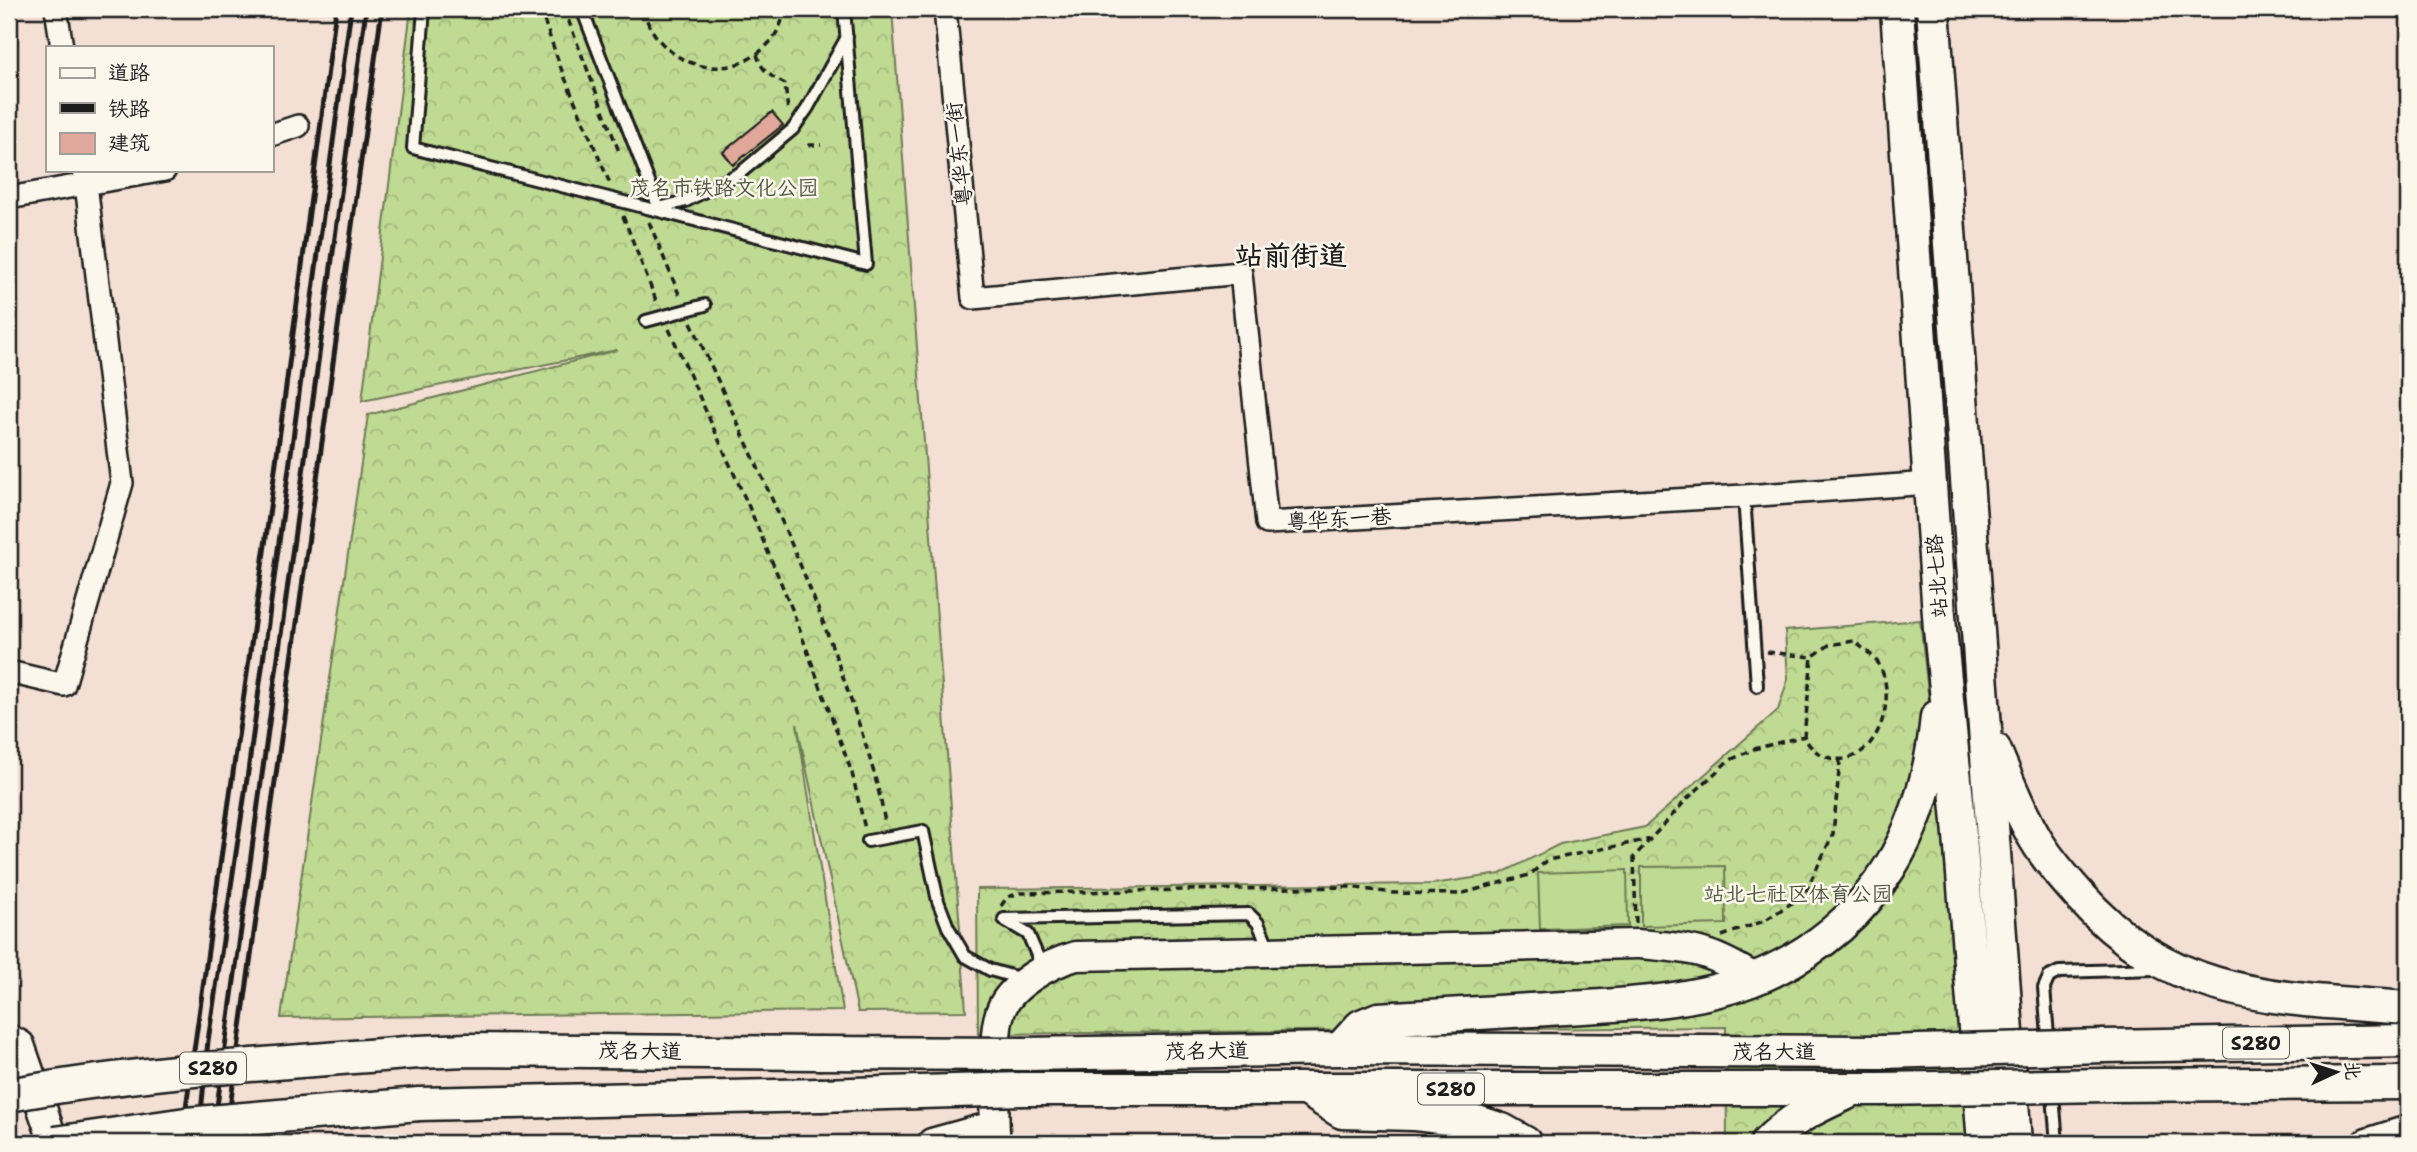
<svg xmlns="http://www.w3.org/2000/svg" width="2417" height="1152" font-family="'Shantell Sans','LXGW WenKai TC',sans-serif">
  <defs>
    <pattern id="forest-crowns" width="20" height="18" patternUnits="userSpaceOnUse" patternTransform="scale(1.75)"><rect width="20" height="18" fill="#bfda92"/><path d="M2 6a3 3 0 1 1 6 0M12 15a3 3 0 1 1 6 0" fill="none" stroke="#a4ba7d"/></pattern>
  </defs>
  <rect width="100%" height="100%" fill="#f3dfd3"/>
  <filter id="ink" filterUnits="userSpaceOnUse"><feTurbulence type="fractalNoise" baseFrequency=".0143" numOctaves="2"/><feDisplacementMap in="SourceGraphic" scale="14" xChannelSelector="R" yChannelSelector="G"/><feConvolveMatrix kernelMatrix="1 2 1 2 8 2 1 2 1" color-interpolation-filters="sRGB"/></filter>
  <g filter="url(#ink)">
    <path fill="url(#forest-crowns)" stroke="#6e7b57" stroke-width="2" d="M411,9H892L966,1011L858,1012L797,724L843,1011L281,1018L368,415L617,350L362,401Z
      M1920,620L1964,1018L1970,1143H1727L1726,1027L978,1034L977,889L1433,884L1500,874L1560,844L1645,827L1778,710L1788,679L1785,631Z"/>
    <path fill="#bfda92" stroke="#6e7b57" stroke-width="2" d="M1725,866L1726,924L1641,926V867Z
      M1627,870L1628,926L1540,929L1538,873Z"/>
    <path fill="#e0a79a" stroke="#1c1c1c" stroke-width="2" d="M772,112L783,125L733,165L723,152Z"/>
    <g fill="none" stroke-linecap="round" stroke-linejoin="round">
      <g stroke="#1c1c1c" stroke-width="16">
        <path id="lane" d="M424,9L413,148L866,264L844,9
          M582,9L660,211
          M659,208L686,201L740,173L793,129L807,109L847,37
          M646,321L705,305
          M1744,496L1757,686
          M868,841L923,831L938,901L948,927L965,956L990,970L1022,979
          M1004,919L1249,914L1258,923L1270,950
          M1006,921L1028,934L1043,969
          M2057,1143L2044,988L2049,977L2059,972L2155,969"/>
      </g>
      <g stroke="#1c1c1c" stroke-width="26">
        <path id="street" d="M56,9L62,47
          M945,9L973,298L1241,273L1267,523L1744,496L1930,483
          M271,135L298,126
          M9,198L86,184L84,170
          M9,672L64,685L122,483L86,184L165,170"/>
      </g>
      <g stroke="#1c1c1c" stroke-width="33">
        <path id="secondary" d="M9,1039L20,1045L54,1143
          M932,1143L993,1126
          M996,1143C993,1120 995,1096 995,1073C996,1053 994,1031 1000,1013C1008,986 1050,963 1076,956L1637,944C1690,948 1708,949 1754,978
          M2367,1143L2408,1130"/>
      </g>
      <g stroke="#1c1c1c" stroke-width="37">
        <path id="primary" d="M1897,9L1940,629L1958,810L1984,1143
          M1933,9L2015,1143
          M1994,749C2007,779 2019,812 2036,840C2047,859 2064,878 2079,895C2173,1001 2278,998 2408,1008
          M2104,1046L2408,1041
          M1340,1049L1361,1026L1378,1019C1435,1016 1491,1012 1548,1009C1620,1005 1706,1003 1772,971C1876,921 1926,830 1937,717
          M419,1052L467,1050L818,1053
          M1024,1054L1340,1049L1881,1052
          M2107,1085L2408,1083
          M1022,1089H1880
          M1306,1089L1342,1112L1414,1114L1477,1122L1502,1130L1525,1143
          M419,1104L820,1095
          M1767,1143C1789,1120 1816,1107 1845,1094"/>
      </g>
      <path stroke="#1c1c1c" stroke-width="3.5" stroke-dasharray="7 5" stroke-linecap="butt" d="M540,9L562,71L611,186
        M564,9L620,154
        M643,9C658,66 728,89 770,42C778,33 782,21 786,9
        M757,54C762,72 769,75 785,84L788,111
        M808,145H821
        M623,216L657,303
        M649,222L681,299
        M691,322C745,440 802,557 844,680C860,727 877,774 885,823
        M669,329L749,507L792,609L852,773L865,829
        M1767,652L1812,657L1829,645L1854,641C1862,648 1872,654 1878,663C1901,700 1873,773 1827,757C1816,753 1809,747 1804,736L1812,657
        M1001,906L1007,897L1020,893L1349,887L1393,893L1460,894L1529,875L1548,860L1651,839
        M1636,923L1634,857L1687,799L1728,761L1754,749L1804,736
        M1722,936L1764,921L1804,895L1833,834L1840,761"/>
      <use href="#lane" stroke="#fbf7ec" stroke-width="10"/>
      <use href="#street" stroke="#fbf7ec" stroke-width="21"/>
      <use href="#secondary" stroke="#fbf7ec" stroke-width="28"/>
      <use href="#primary" stroke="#fbf7ec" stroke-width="32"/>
      <path stroke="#1c1c1c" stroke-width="5" d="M181,1143L265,545L336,9
        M198,1143L208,1041L247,779L351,9
        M212,1143L366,9
        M225,1143L382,9"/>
      <g stroke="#1c1c1c" stroke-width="37" stroke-linecap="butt">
        <path id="primary-bridge" d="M1881,1052L2104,1046
          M818,1053L1024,1054
          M1880,1089L2107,1085
          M9,1095C144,1070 282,1063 419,1052
          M820,1095L1022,1089
          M55,1143L186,1124L419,1104"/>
      </g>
      <use href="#primary-bridge" stroke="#fbf7ec" stroke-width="32"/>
    </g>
  </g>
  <g text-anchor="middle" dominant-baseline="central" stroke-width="5" stroke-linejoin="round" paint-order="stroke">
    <g fill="#fbf7ec" stroke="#5f5e5a" stroke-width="2">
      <rect x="2223" y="1027.5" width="66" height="31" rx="5"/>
      <rect x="180" y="1052.5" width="66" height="31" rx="5"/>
      <rect x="1418" y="1073.5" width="66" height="31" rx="5"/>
    </g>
    <g font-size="19" font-weight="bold" fill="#1c1c1c">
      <text x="2256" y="1043">S280</text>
      <text x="213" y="1068">S280</text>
      <text x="1451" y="1089">S280</text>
    </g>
    <g font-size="21" fill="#1c1c1c" stroke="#fbf7ec">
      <text transform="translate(959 154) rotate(-96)">粤华东一街</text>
      <text transform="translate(1339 519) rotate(-3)">粤华东一巷</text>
      <text transform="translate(1937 576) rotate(-94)">站北七路</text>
      <text transform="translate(640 1051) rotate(1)">茂名大道</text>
      <text transform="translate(1207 1051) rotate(-1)">茂名大道</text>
      <text x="1774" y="1052">茂名大道</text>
    </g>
    <g font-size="21" fill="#4d553f" stroke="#fbf7ec">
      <text x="724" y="188">茂名市铁路文化公园</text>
      <text x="1798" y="894">站北七社区体育公园</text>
    </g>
    <g font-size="28" font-weight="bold" fill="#1c1c1c" stroke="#fbf7ec">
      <text x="1291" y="255">站前街道</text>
    </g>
  </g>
  <rect width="2417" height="1152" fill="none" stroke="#fbf7ec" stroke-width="35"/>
  <rect x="18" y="18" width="2382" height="1117" fill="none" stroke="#1c1c1c" stroke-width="2.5" filter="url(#ink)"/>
  <rect x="46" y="46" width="228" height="126" fill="#fbf7ec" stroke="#a29f99" stroke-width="2"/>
  <rect x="60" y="68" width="35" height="10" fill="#fbf7ec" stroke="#a29f99" stroke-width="2"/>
  <text x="108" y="80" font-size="21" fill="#1c1c1c">道路</text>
  <rect x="60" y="103" width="35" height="10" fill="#1c1c1c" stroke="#a29f99" stroke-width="2"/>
  <text x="108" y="116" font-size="21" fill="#1c1c1c">铁路</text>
  <rect x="60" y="133" width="35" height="21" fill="#e0a79a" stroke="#a29f99" stroke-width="2"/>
  <text x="108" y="150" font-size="21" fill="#1c1c1c">建筑</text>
  <g transform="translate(2336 1072) rotate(86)" stroke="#fbf7ec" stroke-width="5" paint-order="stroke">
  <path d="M0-5L12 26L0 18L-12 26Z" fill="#1c1c1c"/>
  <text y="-10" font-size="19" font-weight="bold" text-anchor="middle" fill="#1c1c1c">北</text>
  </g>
</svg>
